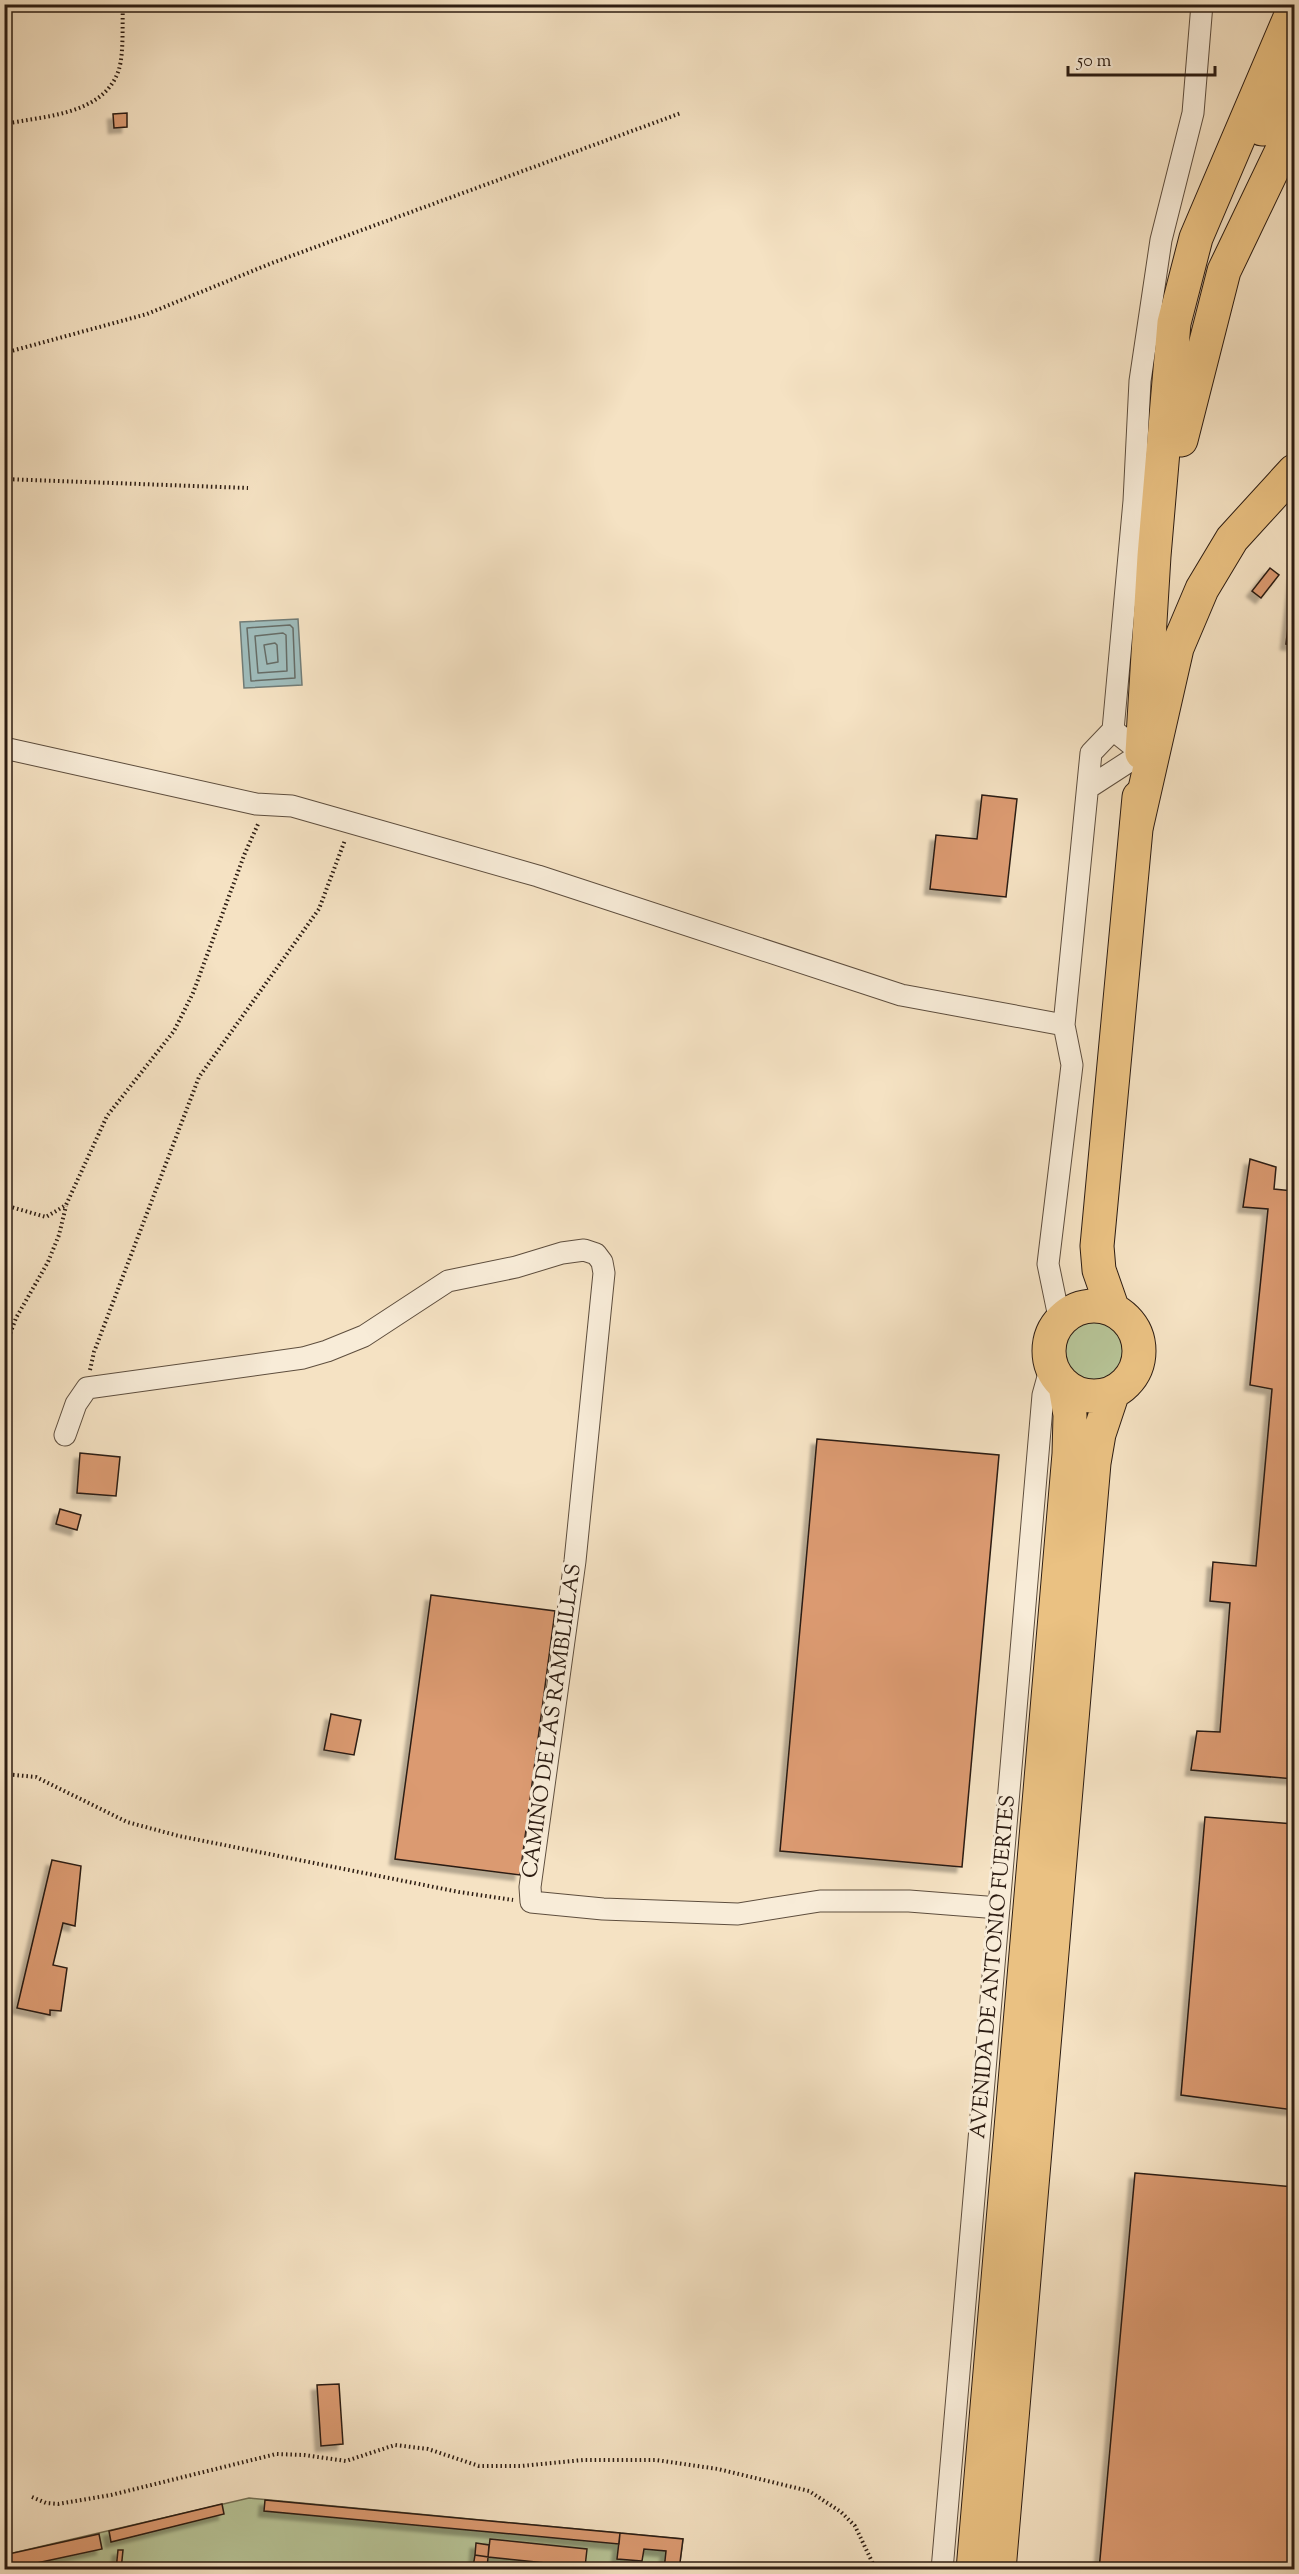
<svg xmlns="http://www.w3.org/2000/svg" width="1299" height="2574" font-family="'Sorts Mill Goudy',serif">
  <defs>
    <filter id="shadow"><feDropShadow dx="-5.5" dy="5.5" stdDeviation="1.5" flood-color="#0004"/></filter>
  </defs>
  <rect width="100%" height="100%" fill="#f5e2c3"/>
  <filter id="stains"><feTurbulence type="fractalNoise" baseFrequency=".00333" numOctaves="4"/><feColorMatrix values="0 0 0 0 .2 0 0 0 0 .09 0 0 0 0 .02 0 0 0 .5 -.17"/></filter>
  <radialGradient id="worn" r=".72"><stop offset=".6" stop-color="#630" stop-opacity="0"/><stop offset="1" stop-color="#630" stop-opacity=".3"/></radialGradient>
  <path fill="#b7c497" stroke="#727054" stroke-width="1.5" d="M1054 1351a40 40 0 1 1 80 0a40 40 0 1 1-80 0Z
    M249,2498L683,2539L679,2570H5L4,2555Z"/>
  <path fill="#9fbcbb" stroke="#717c77" stroke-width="1.5" d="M298,619L302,685L244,688L240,622Z"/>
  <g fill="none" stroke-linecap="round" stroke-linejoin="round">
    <path stroke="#666c66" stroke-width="1.5" d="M290,625L293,628L295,678L251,681L247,628Z
      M283,633L286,635L287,671L258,673L255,636Z
      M275,643L277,645L278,662L267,664L264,645Z"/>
  </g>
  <path fill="#db9a71" stroke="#2c1c12" stroke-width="1.5" filter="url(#shadow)" d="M127,113V127L114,128L113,114Z
    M1270,568L1279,575L1261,598L1252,591Z
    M1294,574V645L1286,644Z
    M982,795L1017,799L1006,897L930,889L936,835L977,839Z
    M1250,1159L1276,1167L1274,1189L1293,1191L1294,1175V1779L1191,1770L1197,1731L1220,1732L1230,1603L1210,1601L1213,1562L1256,1566L1272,1389L1250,1385L1268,1209L1243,1207Z
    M817,1439L999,1455L962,1867L780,1851Z
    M80,1453L120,1457L116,1496L77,1493Z
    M60,1509L81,1515L77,1530L56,1524Z
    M431,1595L555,1611L520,1875L395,1859Z
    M331,1714L361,1720L354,1755L324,1750Z
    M1205,1817L1294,1824V2110L1181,2095Z
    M52,1860L81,1866L75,1926L63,1923L53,1965L67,1968L61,2011L50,2010V2015L17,2008Z
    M1135,2173L1294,2187V2570H1099Z
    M339,2384L343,2444L321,2446L317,2385Z
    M265,2500L620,2533L619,2544L264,2511Z
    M222,2504L224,2514L111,2542L109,2531Z
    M620,2533L683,2539L679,2570H664L666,2551L644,2549L642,2561L617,2559Z
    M99,2534L102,2549L4,2570V2555Z
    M490,2539L587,2549L585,2567L488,2557Z
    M476,2543L489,2545L488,2557L475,2555Z
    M118,2550H123L121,2570H116Z
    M475,2555L488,2557L487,2569L473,2567Z
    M108,2564V2570H93V2567Z"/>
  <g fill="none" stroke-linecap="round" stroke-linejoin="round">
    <g stroke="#5e4e3e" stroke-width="23">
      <path id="street" d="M4,748L256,804L292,806L538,876L901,995L1064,1025
        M1088,788L1142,753L1113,730
        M1060,1322L1048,1264L1072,1065L1064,1025L1091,753L1113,730L1134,501L1140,381L1161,240L1193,113L1202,4
        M65,1435L76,1404L87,1388L303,1358L327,1351L364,1336L448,1281L516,1267L562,1253L584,1250L596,1254L602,1262L604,1273L575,1561L530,1887L531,1902L603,1909L738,1914L820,1901H909L999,1908
        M942,2570L1043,1395L1051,1366"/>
    </g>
    <g stroke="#2c1c12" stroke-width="35">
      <path id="primary" d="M1049 1351a45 45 0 1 1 90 0a45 45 0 1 1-90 0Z
        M1113,1310L1099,1270L1097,1246L1139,797
        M973,2570L1069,1454L1070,1415L1065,1386
        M999,2570L1094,1463L1099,1434L1113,1392"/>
    </g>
    <g stroke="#2c1c12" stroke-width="35">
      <path id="highway" d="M1262,129L1294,73
        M1181,440L1224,271L1294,125
        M1142,753L1154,556L1174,323L1196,238L1294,8
        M1137,824L1177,648L1202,589L1232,539L1294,471"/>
    </g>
    <path stroke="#2c1c12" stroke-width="4" stroke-dasharray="1.5 3" stroke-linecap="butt" d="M4,124C44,116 105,115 119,69C124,53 122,23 123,4
      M4,353L147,314L272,263L681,113
      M4,479L248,488
      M4,1205L46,1217L66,1205L107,1116L174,1031L193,993L245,853L259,822
      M4,1350L16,1318L48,1262L59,1235L66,1206
      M90,1370L94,1352L199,1077L319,909L345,840
      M4,1774L36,1777L127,1822L179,1836L459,1892L513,1900
      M32,2497L46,2503L58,2504L111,2495L276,2454L304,2455L346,2461L395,2445L428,2449L479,2466H521L583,2460H656L718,2469L809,2491L841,2512L855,2526L876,2570"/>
    <use href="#street" stroke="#f8ecd8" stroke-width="21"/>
    <use href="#primary" stroke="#eac182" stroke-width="33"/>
    <use href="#highway" stroke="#eac182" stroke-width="33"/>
  </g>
  <g text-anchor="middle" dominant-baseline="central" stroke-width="6" stroke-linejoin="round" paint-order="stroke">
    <g font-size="21" fill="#2c1c12" stroke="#f8ecd8">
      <text transform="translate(553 1721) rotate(-82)">CAMINO DE LAS RAMBLILLAS</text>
      <text transform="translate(994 1967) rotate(-85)">AVENIDA DE ANTONIO FUERTES</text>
    </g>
  </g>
  <rect width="1299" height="2574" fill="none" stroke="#f5e2c3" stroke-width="24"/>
  <rect x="6" y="6" width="1287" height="2562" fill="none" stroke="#2c1c12" stroke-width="3"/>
  <rect x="12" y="12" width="1275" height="2550" fill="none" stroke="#2c1c12" stroke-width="1.5"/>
  <path d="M1068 66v9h147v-9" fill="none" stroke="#2c1c12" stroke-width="3"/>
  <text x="1077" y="66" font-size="18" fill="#2c1c12" stroke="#f8ecd8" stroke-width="4.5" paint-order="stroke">50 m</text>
  <rect width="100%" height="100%" filter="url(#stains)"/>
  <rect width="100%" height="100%" fill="url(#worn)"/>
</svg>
